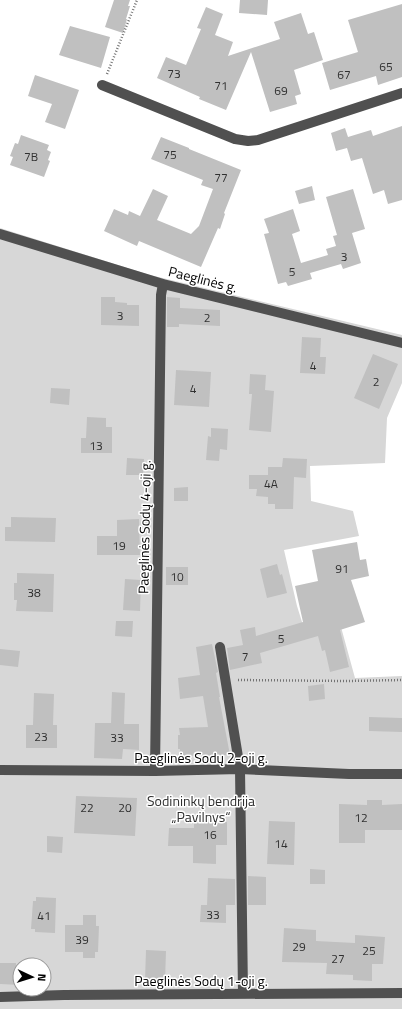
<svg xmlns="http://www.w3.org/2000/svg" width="402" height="1009" font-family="'Titillium Web',sans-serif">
  <rect width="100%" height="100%" fill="#fff"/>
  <path fill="#d7d7d7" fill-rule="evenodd" d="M0,228L150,275L402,335V383L387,418L385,463L310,466L311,501L353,511L359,536L284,550L297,606L307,638L341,627L355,678L402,676V1009H0ZM20,965H44V989H20Z"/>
  <path fill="#c0c0c0" d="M114,0H130L128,6H130L126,19H127L123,33L105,27Z
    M240,0H268L267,15L239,13Z
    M402,4V77L378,85L376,76L330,90L322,63L358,52L348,20Z
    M206,7L223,14L215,35L233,42L228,56L280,39L274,22L301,13L308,34L314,32L323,60L294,70L301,94L295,96L297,104L270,112L251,52L226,110L199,99L200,97L157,78L166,57L186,65L201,29L197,28Z
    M70,26L110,37L101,68L59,55Z
    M35,75L79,90L65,129L45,122L52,104L28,96Z
    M402,126V200L388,204L384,190L373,194L362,158L351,161L347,148L336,151L331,133L345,128L348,137L371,130L373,136Z
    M21,135L49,145L47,150L51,152L48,160L50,161L44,177L10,165L13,157L10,156L15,143L18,144Z
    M161,137L189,148V149L241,170L224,213L225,214L220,229L218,228L201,267L139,241L137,246L104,231L114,209L128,215L129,211L140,216L153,189L168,196L157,220L191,234L199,226L213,189L201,185L203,180L151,159Z
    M312,186L315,200L299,204L295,191Z
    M353,189L365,229L352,233L361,263L343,269L341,264L310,273L312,279L288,286L286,282L278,284L264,234L269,233L264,219L293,209L300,231L292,234L301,263L328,255L326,249L336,246L333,236L337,235L326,197Z
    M101,297H115V302L127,303V305H139V326L101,325Z
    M167,297L180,298V308L220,310V326L179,324V327H167Z
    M302,337L321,338L320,357H326L325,374L300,373Z
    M373,354L398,364L379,409L354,398Z
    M176,370L211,372L209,407L174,405Z
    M250,374L266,375L265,390L274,391L271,432L249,430L252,394H249Z
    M51,388L70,389L69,405L50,403Z
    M87,417L106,418V427H112V453H81V438H86Z
    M211,428L228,429L227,450L220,449L219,461L206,460L208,436L211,437Z
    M127,458L144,459L143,475H126Z
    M283,458L307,459L306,478L294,477L293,509H275V504H268V497L256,496L257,489H249V475H268V467H282Z
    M188,487V501H174V488Z
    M11,517L56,518L55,542L5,541V527H11Z
    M139,519L140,555H97V536H117V520Z
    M357,542L360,560L366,559L369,576L351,580L365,622L340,630L349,667L330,672L325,650L322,651L318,636L260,653L262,663L230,670L227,648L243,645L240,630L255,627L256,636L303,622L295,586L318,581L312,550Z
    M277,564L280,575L282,574L287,593L267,598L260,569Z
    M166,567H188V585H166Z
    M17,573L54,574L53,612L16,611L17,600H14V583H17Z
    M125,579L141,580L140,611L123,610Z
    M116,621H133L132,637L115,636Z
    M212,644L218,672L216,673L220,697H219L230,755L180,756V749H178V735H180L179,728L208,727L203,696L180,699L178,678L200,675L196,647Z
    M0,649L20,651L18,667L0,665Z
    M324,684L325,699L309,701L308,686Z
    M112,692L125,693L124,724H139V750L123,749L122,759L94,758L95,723H111Z
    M34,693L54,694L53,725H57V748H26V725H33Z
    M369,717L402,718V732L369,731Z
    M76,796L137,798L135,836L74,833Z
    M367,800H382V805L402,804V830H365V843H339V804L367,805Z
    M194,821L227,822V845H216V864L193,863V846H168L169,828H194Z
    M269,821L295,822L294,865L267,864Z
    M47,836L63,837L62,853L47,852Z
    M310,869L325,870V884H310Z
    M248,876L266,877V905H248Z
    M208,878L235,879V905H226V923L200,922L201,905H207Z
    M36,897L56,898L55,933L35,932V929H31L33,901H36Z
    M83,915H96V926H99L98,952H95V958H83V952H65V925H83Z
    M284,928L316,930V941L355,943V935L385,937L383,964H372V981L353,980V975L326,974L327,963L282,962Z
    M146,950L166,951L165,981L145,980Z
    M0,963H16V968H20V985L0,984Z"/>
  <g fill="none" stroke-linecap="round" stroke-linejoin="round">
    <path stroke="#727272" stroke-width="2.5" stroke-dasharray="1 2" stroke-linecap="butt" d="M107,74L137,0
      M238,680L347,681L402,680"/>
    <path stroke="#505050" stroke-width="10" d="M102,85L235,139L248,141L258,140L402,93
      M0,234L163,284L402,343
      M220,647L240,769L243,993
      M0,770L155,771L240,769L349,774H402
      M155,771L161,295L163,284
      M0,997L64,995L402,993"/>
  </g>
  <g text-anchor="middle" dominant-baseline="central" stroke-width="3" stroke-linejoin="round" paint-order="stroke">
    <g font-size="12" fill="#303030">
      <text x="386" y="66">65</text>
      <text x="174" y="73">73</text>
      <text x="344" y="74">67</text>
      <text x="221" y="85">71</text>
      <text x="281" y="90">69</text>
      <text x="170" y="154">75</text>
      <text x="31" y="156">7B</text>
      <text x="221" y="177">77</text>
      <text x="344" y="256">3</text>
      <text x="292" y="271">5</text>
      <text x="120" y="315">3</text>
      <text x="207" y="317">2</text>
      <text x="313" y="365">4</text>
      <text x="376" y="381">2</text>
      <text x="193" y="388">4</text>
      <text x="96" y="445">13</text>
      <text x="271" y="483">4A</text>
      <text x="119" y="545">19</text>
      <text x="342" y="568">91</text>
      <text x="177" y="576">10</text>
      <text x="34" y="592">38</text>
      <text x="281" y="638">5</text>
      <text x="245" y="656">7</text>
      <text x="41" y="736">23</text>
      <text x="117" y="737">33</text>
      <text x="87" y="807">22</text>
      <text x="125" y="807">20</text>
      <text x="361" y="817">12</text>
      <text x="210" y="834">16</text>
      <text x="281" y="843">14</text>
      <text x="213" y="914">33</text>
      <text x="44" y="915">41</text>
      <text x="82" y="939">39</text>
      <text x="299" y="946">29</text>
      <text x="369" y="950">25</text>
      <text x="338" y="958">27</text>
    </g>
    <g font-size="14" fill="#000" stroke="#fff">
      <text transform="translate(203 279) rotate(14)">Paeglinės g.</text>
      <text transform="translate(144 527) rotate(-89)">Paeglinės Sodų 4-oji g.</text>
      <text x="201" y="757">Paeglinės Sodų 2-oji g.</text>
      <text x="201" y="980">Paeglinės Sodų 1-oji g.</text>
    </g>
    <g font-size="14" fill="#2e2e2e" stroke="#fff">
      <text x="201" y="800">Sodininkų bendrija<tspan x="201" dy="16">„Pavilnys“</tspan></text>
    </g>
  </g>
  <g transform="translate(32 977) rotate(94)"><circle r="19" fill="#ffffff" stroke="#999999"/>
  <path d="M0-3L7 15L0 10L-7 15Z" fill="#000000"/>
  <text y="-6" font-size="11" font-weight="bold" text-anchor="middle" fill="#000000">N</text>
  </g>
</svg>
